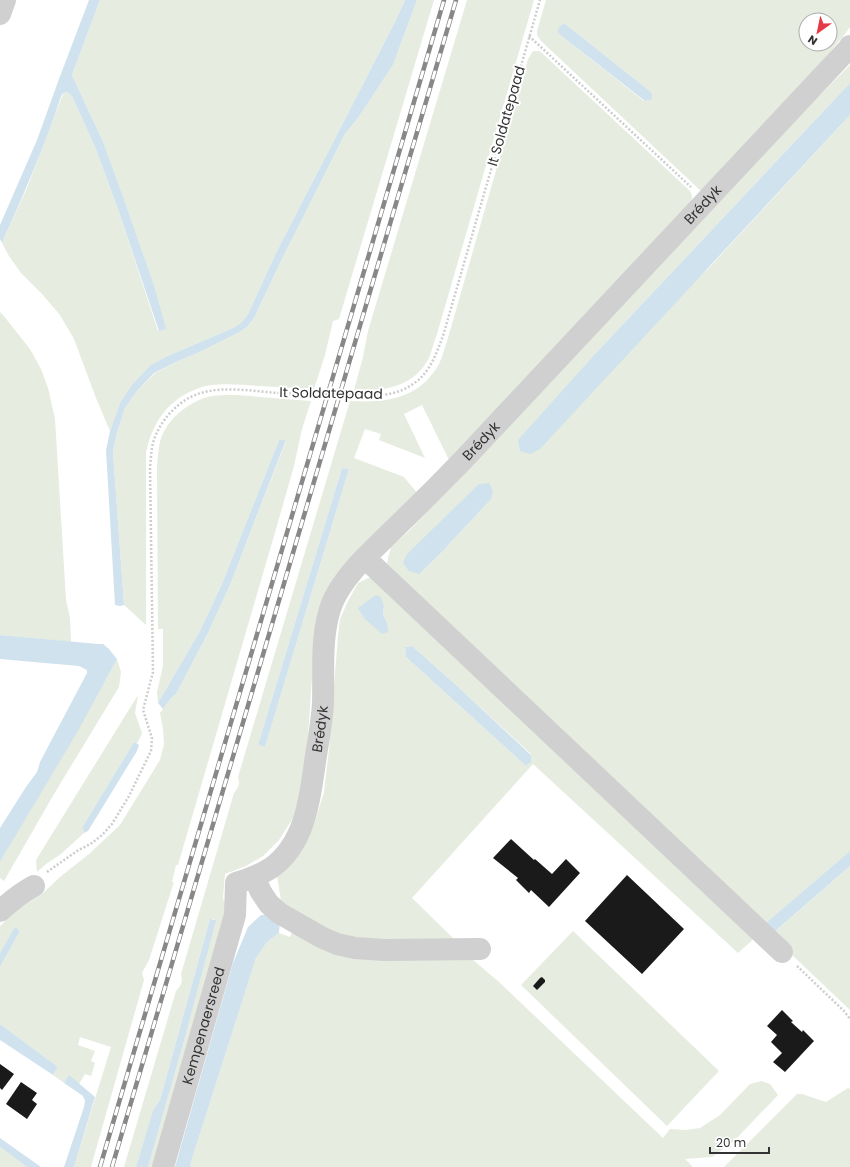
<svg xmlns="http://www.w3.org/2000/svg" width="850" height="1167" font-family="Poppins,sans-serif">
  <rect width="100%" height="100%" fill="#fff"/>
  <path fill="#e6ecdf" fill-rule="evenodd" d="M100,0H405L396,20L276,253L248,314L242,322L233,328L170,355L131,386L120,403L110,431L96,398L74,339L60,315L42,294L21,273L9,256L2,243L27,188L63,94L67,92L72,96L95,147L118,209L158,331L165,329L154,285L125,202L104,144L72,75Z
    M417,0H434L339,319L333,321L325,355L314,389C296,388 278,387 259,386C242,385 215,382 199,388C168,399 152,423 146,453V625L124,605L113,452L117,433L125,408L137,391L155,373L176,362L202,351L236,334L247,327L254,318L282,259L345,134L358,118L393,65Z
    M467,0H534L437,334C434,342 432,350 429,358C413,388 384,391 354,390L363,357L368,331Z
    M546,0H850V27L845,34L821,63L702,192L541,41L537,35V31ZM806,20H830V44H806ZM564,23L651,92L648,101H644L559,34L562,24Z
    M533,51H539L542,53L690,191C693,196 692,199 690,205L450,462L422,405L404,414L425,458L379,440L381,434L365,429L354,458L404,477L418,494L315,634L307,750L303,786L293,818L279,840L263,856L246,866L225,874L223,898L228,911L158,1167H148L184,1041L215,919H210L160,1100L153,1110L136,1167H124L176,991C181,986 183,982 181,974L234,793C239,787 240,784 238,777L350,401C387,403 419,399 439,364C443,356 445,346 448,338L528,59ZM342,468L349,469L265,747L258,745Z
    M850,65V83L596,353L707,270L850,115V851L762,927L387,564L388,558L391,547L410,530L453,486L814,101ZM491,499L440,554L419,574Z
    M0,312L3,315L30,349L41,369L48,388L55,419L66,600L70,618L71,642L0,635Z
    M236,395L311,401L302,429L294,466L276,529L178,865H176L172,882H174L149,960L142,973L144,980L91,1167H74L111,1047L80,1037L78,1045L95,1051L91,1061L95,1063L91,1076L85,1074L79,1084L69,1076L64,1083L53,1075L58,1067L0,1024V967L20,931L15,928L0,953V926L17,910L41,895L60,877L89,854L120,825L160,760L164,744L163,729L160,713L171,698L176,694L208,633L230,585L286,441L279,440L222,584L200,631L158,703L157,692L163,666V629H158L157,467C158,459 158,450 160,442C165,421 188,402 208,397C216,395 227,395 236,395Z
    M368,578H372L757,936L738,953L533,764L412,898L456,941L360,943L282,907L277,876L296,856L314,825L324,792L329,749L338,636L340,619L347,603L358,583ZM384,607L383,614L387,623L358,608ZM412,646L455,684L531,754V762L526,766L406,657L405,647Z
    M117,659L121,672L119,687L54,794L4,881L0,878V862L101,688Z
    M138,695L135,713L142,733L137,744L134,742L83,826V830L84,833L61,854L46,864L37,872L36,860Z
    M850,866V1010L771,935Z
    M294,928L466,954L499,982L663,1138L670,1129L686,1130L700,1128L720,1115L750,1084L761,1081L770,1084L778,1095L733,1142L712,1157L685,1159L693,1167H191L190,1165L256,958L267,942L279,933L290,937Z
    M573,931L719,1071L667,1126L521,985Z
    M848,1088L850,1089V1167H724L797,1094H802L826,1102Z
    M0,1147L27,1167H0Z"/>
  <path fill="#cfe2ee" d="M89,0H100L72,75L104,144L125,202L154,285L166,329L159,331L118,209L95,147L72,96L67,92L62,94C45,145 24,194 2,243L0,239V225L37,140L59,79Z
    M405,0H417L393,65L358,118L345,134L282,259L254,318L247,327L236,334L202,351L176,362L154,373L137,391L125,408L117,433L113,452L124,605L120,606L115,605L106,450L110,431L120,403L131,386L151,365L170,355L233,328L242,322L248,314L276,253L396,20Z
    M564,23L651,92L652,95L651,100L645,101L559,34L558,32L559,27Z
    M850,83V115L540,449L530,454L520,451L518,440L596,353Z
    M279,440H286L230,585L208,633L176,694L171,698L163,709L158,703L200,631L222,584Z
    M342,468L349,469L265,747L258,745Z
    M489,483L493,491L491,499L440,554L419,574L409,571L403,563L407,554L479,484Z
    M376,595L381,597L384,607L383,614L387,623L388,632L382,634L364,618L358,608Z
    M0,635L98,644H103L109,649L117,659L79,729L0,862V828L26,787L37,772L40,762L87,673V670L79,666L0,659Z
    M412,646L455,684L531,755V762L526,766L406,657L405,647Z
    M134,742L139,745L137,751L88,831L84,833L83,830V826Z
    M850,851V866L773,933L765,924Z
    M261,915H271L280,921L279,933L267,942L256,958L190,1165L191,1167H175L233,963L248,927Z
    M210,919L216,920L184,1041L148,1167H136L153,1110L160,1100Z
    M15,927L20,931L0,967V953Z
    M0,1024L58,1067L53,1075L0,1040Z
    M69,1075L95,1097L74,1167H64L84,1107L85,1101L83,1096L64,1083Z
    M0,1138L41,1167H27L0,1147Z"/>
  <path fill="#1a1a1a" d="M511,839L534,860L535,859L552,874L566,859L580,873L549,907L531,890L529,893L516,880L518,878L493,858Z
    M627,875L684,929L642,974L585,921Z
    M542,977L545,980V982L537,990L533,986L540,978Z
    M782,1010L793,1021L791,1022L802,1032L803,1030L814,1041L785,1072L773,1062L782,1053L771,1042L777,1035L767,1026Z
    M0,1064L14,1074L2,1090L0,1088Z
    M21,1082L37,1093L32,1100L37,1104L27,1119L6,1104Z"/>
  <g fill="none" stroke-linecap="round" stroke-linejoin="round">
    <path stroke="#cdcdcd" stroke-width="2.5" stroke-dasharray="2 2" stroke-linecap="butt" d="M529,36L691,187
      M47,872L77,851L92,843L102,835L112,824L129,796L151,751L152,738L143,710L153,672L150,467C151,459 151,451 153,443C159,421 179,399 201,393C224,386 253,391 277,393C300,394 323,395 346,395C369,396 393,398 413,384C430,373 436,354 443,336L540,0
      M797,966L844,1011L850,1019"/>
    <g stroke="#d0d0d0" stroke-width="22">
      <path d="M0,14L5,0"/>
      <path d="M365,558L782,952"/>
      <path d="M254,877L261,892L269,904L279,913L321,937L337,944L355,948L384,950L480,949"/>
      <path d="M0,911C11,901 21,893 34,886"/>
      <path id="s1" d="M163,1167L235,915L236,883C249,879 260,875 271,868C305,844 310,799 315,762C318,742 322,722 323,703C324,669 320,632 333,601C346,573 371,552 392,531C417,507 441,483 465,458C593,322 721,185 849,48L850,46"/>
    </g>
    <g stroke="#888" stroke-width="4.5">
      <path id="rail" d="M100,1167L444,0
        M112,1167L456,0"/>
    </g>
    <use href="#rail" stroke="#fff" stroke-width="3" stroke-dasharray="9" stroke-linecap="butt"/>
  </g>
  <g text-anchor="middle" dominant-baseline="central" stroke-width="4" stroke-linejoin="round" paint-order="stroke">
    <g font-size="14" fill="#333" stroke="#fff">
      <text transform="translate(506 116) rotate(-74)">It Soldatepaad</text>
      <text stroke="none"><textPath href="#s1" startOffset="1156">Brédyk</textPath></text>
      <text transform="translate(331 393) rotate(1)">It Soldatepaad</text>
      <text stroke="none"><textPath href="#s1" startOffset="832">Brédyk</textPath></text>
      <text stroke="none"><textPath href="#s1" startOffset="484">Brédyk</textPath></text>
      <text stroke="none"><textPath href="#s1" startOffset="147">Kempenaersreed</textPath></text>
    </g>
  </g>
  <g transform="translate(818 32) rotate(213)"><circle r="19" fill="#ffffff" stroke="#adadad"/>
  <path d="M0-3L7 15L0 10L-7 15Z" fill="#e63946"/>
  <text y="-6" font-size="11" font-weight="bold" text-anchor="middle" fill="#333333">N</text>
  </g>
  <path d="M710 1147v6h59v-6" fill="none" stroke="#333333" stroke-width="2"/>
  <text x="716" y="1147" font-size="12" fill="#333333" stroke="#ffffff" stroke-width="3" paint-order="stroke">20 m</text>
</svg>
